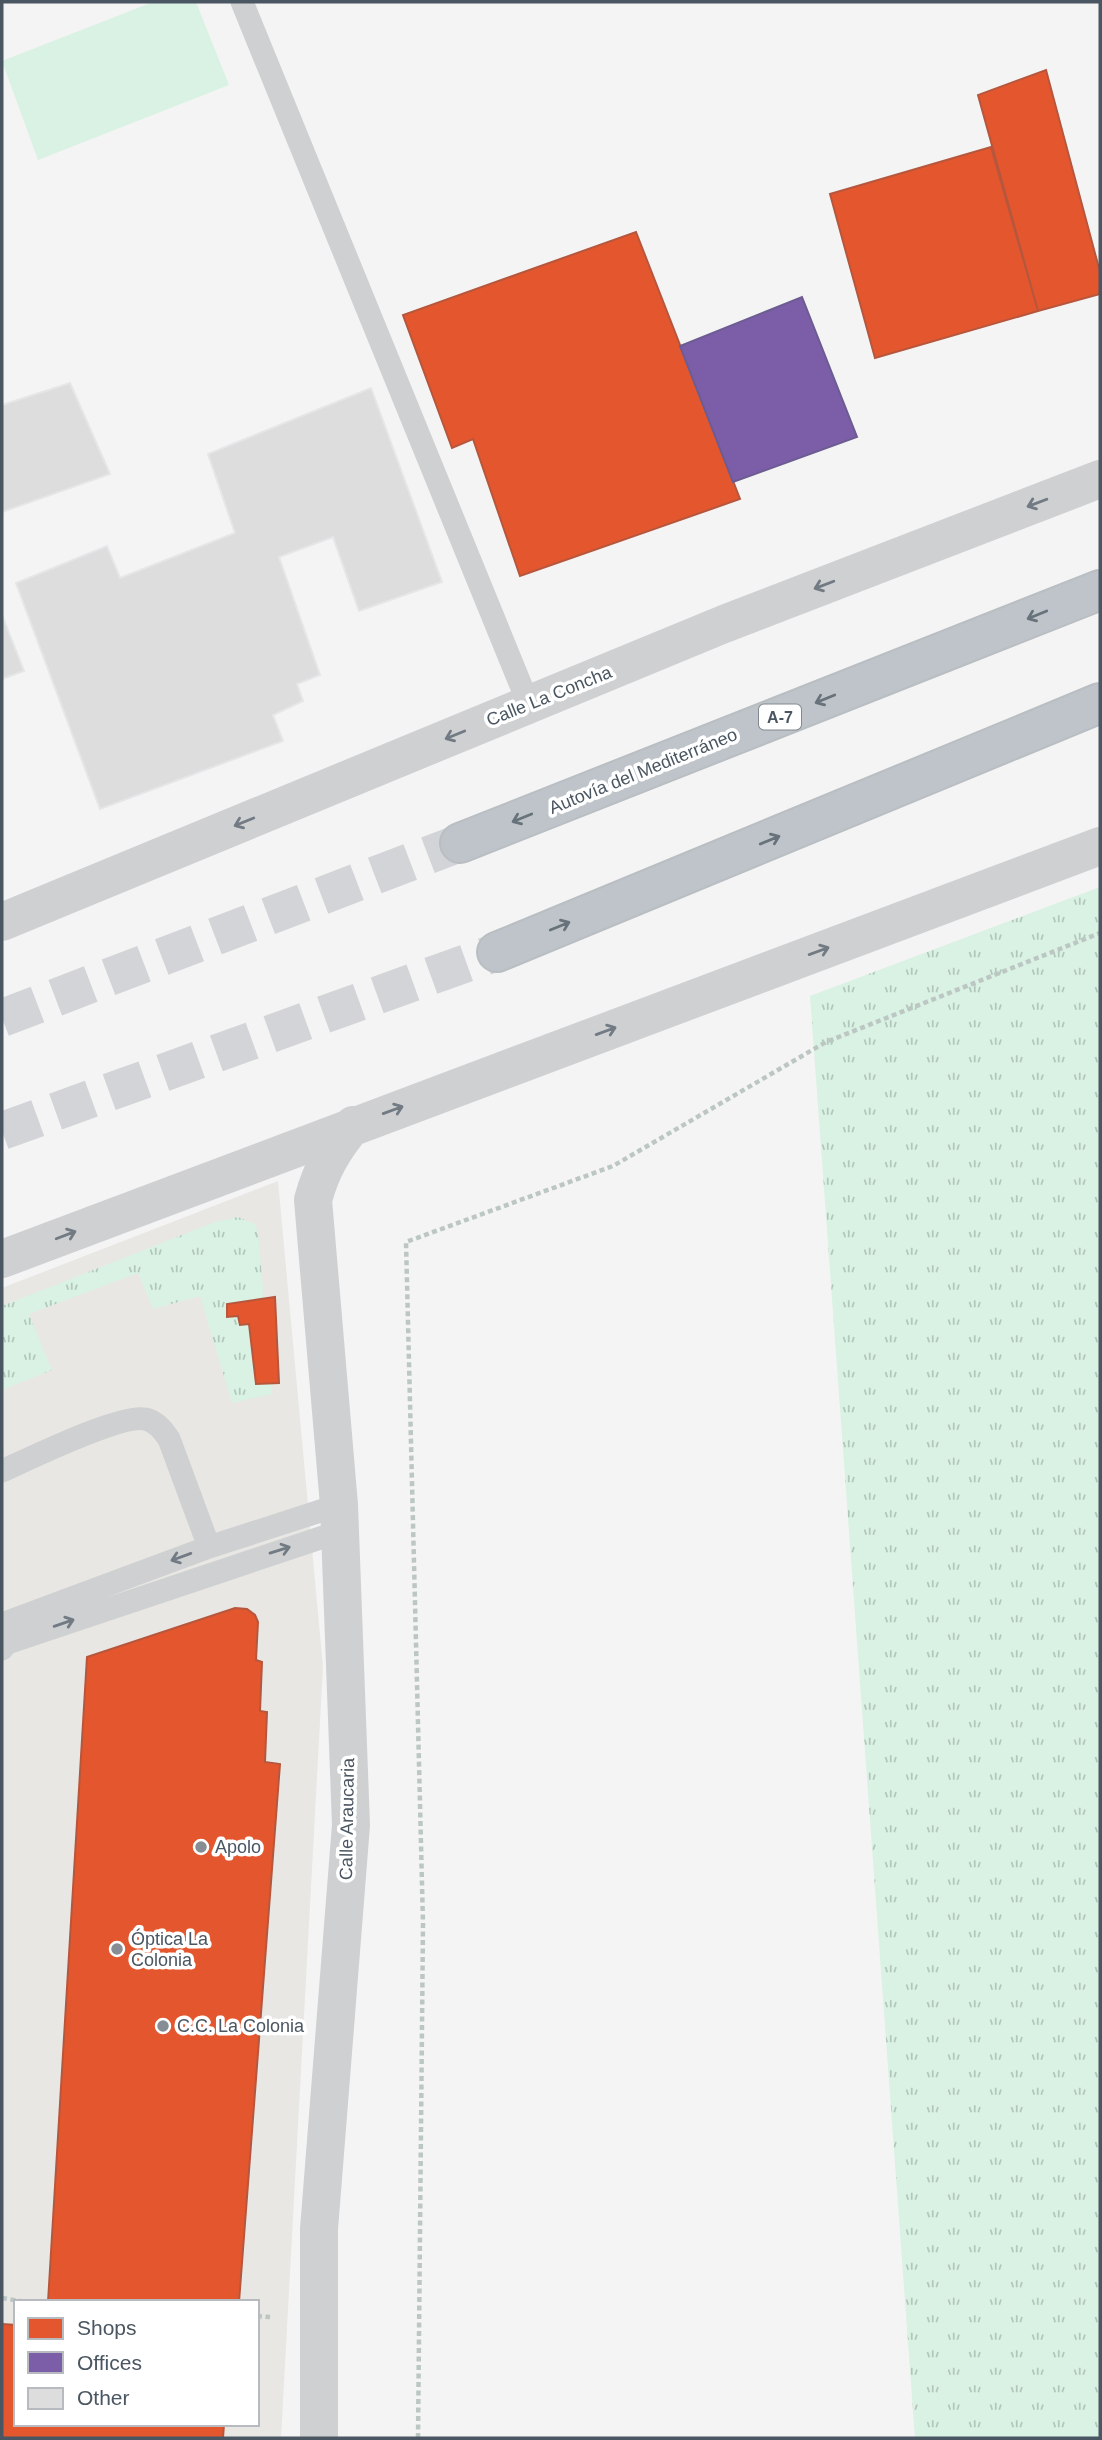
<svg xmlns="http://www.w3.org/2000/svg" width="1102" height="2440" font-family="Helvetica,sans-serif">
  <defs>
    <pattern id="grass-tufts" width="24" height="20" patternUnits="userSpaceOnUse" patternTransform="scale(1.75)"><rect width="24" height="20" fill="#d9f2e3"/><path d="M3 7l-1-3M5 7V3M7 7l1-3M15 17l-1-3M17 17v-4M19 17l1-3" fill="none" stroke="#b2c7bb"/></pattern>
  </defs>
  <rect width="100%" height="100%" fill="#f4f4f4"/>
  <path fill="#e8e7e3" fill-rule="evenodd" d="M278,1181L323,1667L281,2438H2V1288ZM16,2302H257V2424H16Z"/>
  <path fill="url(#grass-tufts)" d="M1100,887V2438H915L810,996Z
    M238,1217L255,1224L258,1232L272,1394L232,1403L200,1296L153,1309L138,1273L29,1314L52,1370L2,1390V1306L215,1222Z"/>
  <path fill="#d9f2e3" d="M153,2H196L229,85L38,160L2,61Z"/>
  <path fill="#e4572e" stroke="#b6573d" stroke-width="2" d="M1046,70L1100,272V294L1038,311L978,95Z
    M991,147L1038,311L875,358L830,194Z
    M636,232L740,499L520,576L473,439L452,448L403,315Z
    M275,1297L279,1383L256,1384L249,1324L240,1325L238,1316L227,1317V1304Z
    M235,1608L247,1609L255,1615L258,1622L256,1660L262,1662L260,1711L267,1712L265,1762L280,1764L239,2302H48L87,1657Z
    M2,2324L16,2325V2424H224L223,2438H2Z"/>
  <path fill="#7b5ea7" stroke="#6c5c92" stroke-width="2" d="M802,297L857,437L733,482L680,346Z"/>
  <path fill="#ddddde" stroke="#e5e6e7" stroke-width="2" d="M70,383L110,474L2,512V405Z
    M371,388L442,582L359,611L333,537L279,557L320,675L297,684L303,701L273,715L283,741L100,809L16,583L107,546L120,578L235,533L208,454Z
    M2,615L24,671L2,679Z"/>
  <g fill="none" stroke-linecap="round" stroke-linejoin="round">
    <path stroke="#d2d4d7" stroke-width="38" stroke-dasharray="38 19" stroke-linecap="butt" d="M2,1018L460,843
      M2,1131L497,952"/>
    <g stroke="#b9bec3" stroke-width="42">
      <path id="highway" d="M460,843L1100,590
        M497,952L1100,703"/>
    </g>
    <path stroke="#bcc7c4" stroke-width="4.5" stroke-dasharray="5 3.5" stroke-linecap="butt" d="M2,2298L26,2302
      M257,2316L270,2317
      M418,2438L423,1924L406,1242L613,1166L826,1042L1100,933"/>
    <path stroke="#ced0d2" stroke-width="23" d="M242,2L529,705
      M2,1471C29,1459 120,1414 145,1419C156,1421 163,1430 169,1439L209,1547
      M2,1624L209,1547L339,1505
      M2,1649L7,1643L341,1531"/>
    <path stroke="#ced0d2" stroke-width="38" d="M2,922L724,624L1100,479
      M2,1259L1100,846
      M319,2438V2229L351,1825L339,1505L313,1200C321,1170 333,1149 353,1125"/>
    <use href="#highway" stroke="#bec4c9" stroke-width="38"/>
  </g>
  <defs><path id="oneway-shaft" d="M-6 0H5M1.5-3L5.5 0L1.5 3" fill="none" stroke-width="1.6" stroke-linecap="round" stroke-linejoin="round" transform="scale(1.75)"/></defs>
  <g stroke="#727b83">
    <use href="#oneway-shaft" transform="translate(1037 503) rotate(159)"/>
    <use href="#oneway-shaft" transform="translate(824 585) rotate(159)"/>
    <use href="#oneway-shaft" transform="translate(455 735) rotate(158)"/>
    <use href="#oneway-shaft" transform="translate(244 822) rotate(158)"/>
    <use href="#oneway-shaft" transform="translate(819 951) rotate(-20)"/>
    <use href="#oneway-shaft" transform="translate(606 1031) rotate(-20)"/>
    <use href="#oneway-shaft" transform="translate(393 1110) rotate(-20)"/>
    <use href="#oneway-shaft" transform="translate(66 1235) rotate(-21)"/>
    <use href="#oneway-shaft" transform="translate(280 1550) rotate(-17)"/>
    <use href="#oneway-shaft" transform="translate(181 1557) rotate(160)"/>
    <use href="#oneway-shaft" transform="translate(64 1623) rotate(-19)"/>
  </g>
  <g stroke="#67727b">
    <use href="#oneway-shaft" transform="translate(1037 615) rotate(158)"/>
    <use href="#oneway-shaft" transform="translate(825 699) rotate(158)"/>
    <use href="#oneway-shaft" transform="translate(522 818) rotate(158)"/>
    <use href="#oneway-shaft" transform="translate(770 840) rotate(-22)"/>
    <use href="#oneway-shaft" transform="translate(560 926) rotate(-22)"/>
  </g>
  <g fill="#868d94" stroke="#fff" stroke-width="2.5">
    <circle cx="201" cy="1847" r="7"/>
    <circle cx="117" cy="1949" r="7"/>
    <circle cx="163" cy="2026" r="7"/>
  </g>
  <g text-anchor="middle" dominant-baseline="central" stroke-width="7" stroke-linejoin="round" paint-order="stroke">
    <rect fill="#fff" stroke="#808990" stroke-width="2" x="759" y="704.5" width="42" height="25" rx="5"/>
    <g font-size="16" font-weight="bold" fill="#4a5661">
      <text x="780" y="717">A-7</text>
    </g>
    <g font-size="18" fill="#4a5661" stroke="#fff">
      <text transform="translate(549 696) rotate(-22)">Calle La Concha</text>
      <text transform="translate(643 771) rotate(-22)">Autovía del Mediterráneo</text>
      <text transform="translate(347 1819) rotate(-89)">Calle Araucaria</text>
    </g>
    <g font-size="18" fill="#4a5661" stroke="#fff" text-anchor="start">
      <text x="215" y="1847">Apolo</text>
      <text x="131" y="1939">Óptica La<tspan x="131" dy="21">Colonia</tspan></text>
      <text x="177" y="2026">C.C. La Colonia</text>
    </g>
  </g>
  <rect width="1102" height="2440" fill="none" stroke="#4a5661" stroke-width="7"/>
  <rect x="14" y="2300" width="245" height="126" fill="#ffffff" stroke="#b7bbc0" stroke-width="2"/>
  <rect x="28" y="2318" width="35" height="21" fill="#e4572e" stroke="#b7bbc0" stroke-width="2"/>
  <text x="77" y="2335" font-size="21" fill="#4a5661">Shops</text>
  <rect x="28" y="2352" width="35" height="21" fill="#7b5ea7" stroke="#b7bbc0" stroke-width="2"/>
  <text x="77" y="2370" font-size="21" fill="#4a5661">Offices</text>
  <rect x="28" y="2388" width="35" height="21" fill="#ddddde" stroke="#b7bbc0" stroke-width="2"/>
  <text x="77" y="2405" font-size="21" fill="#4a5661">Other</text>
</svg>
